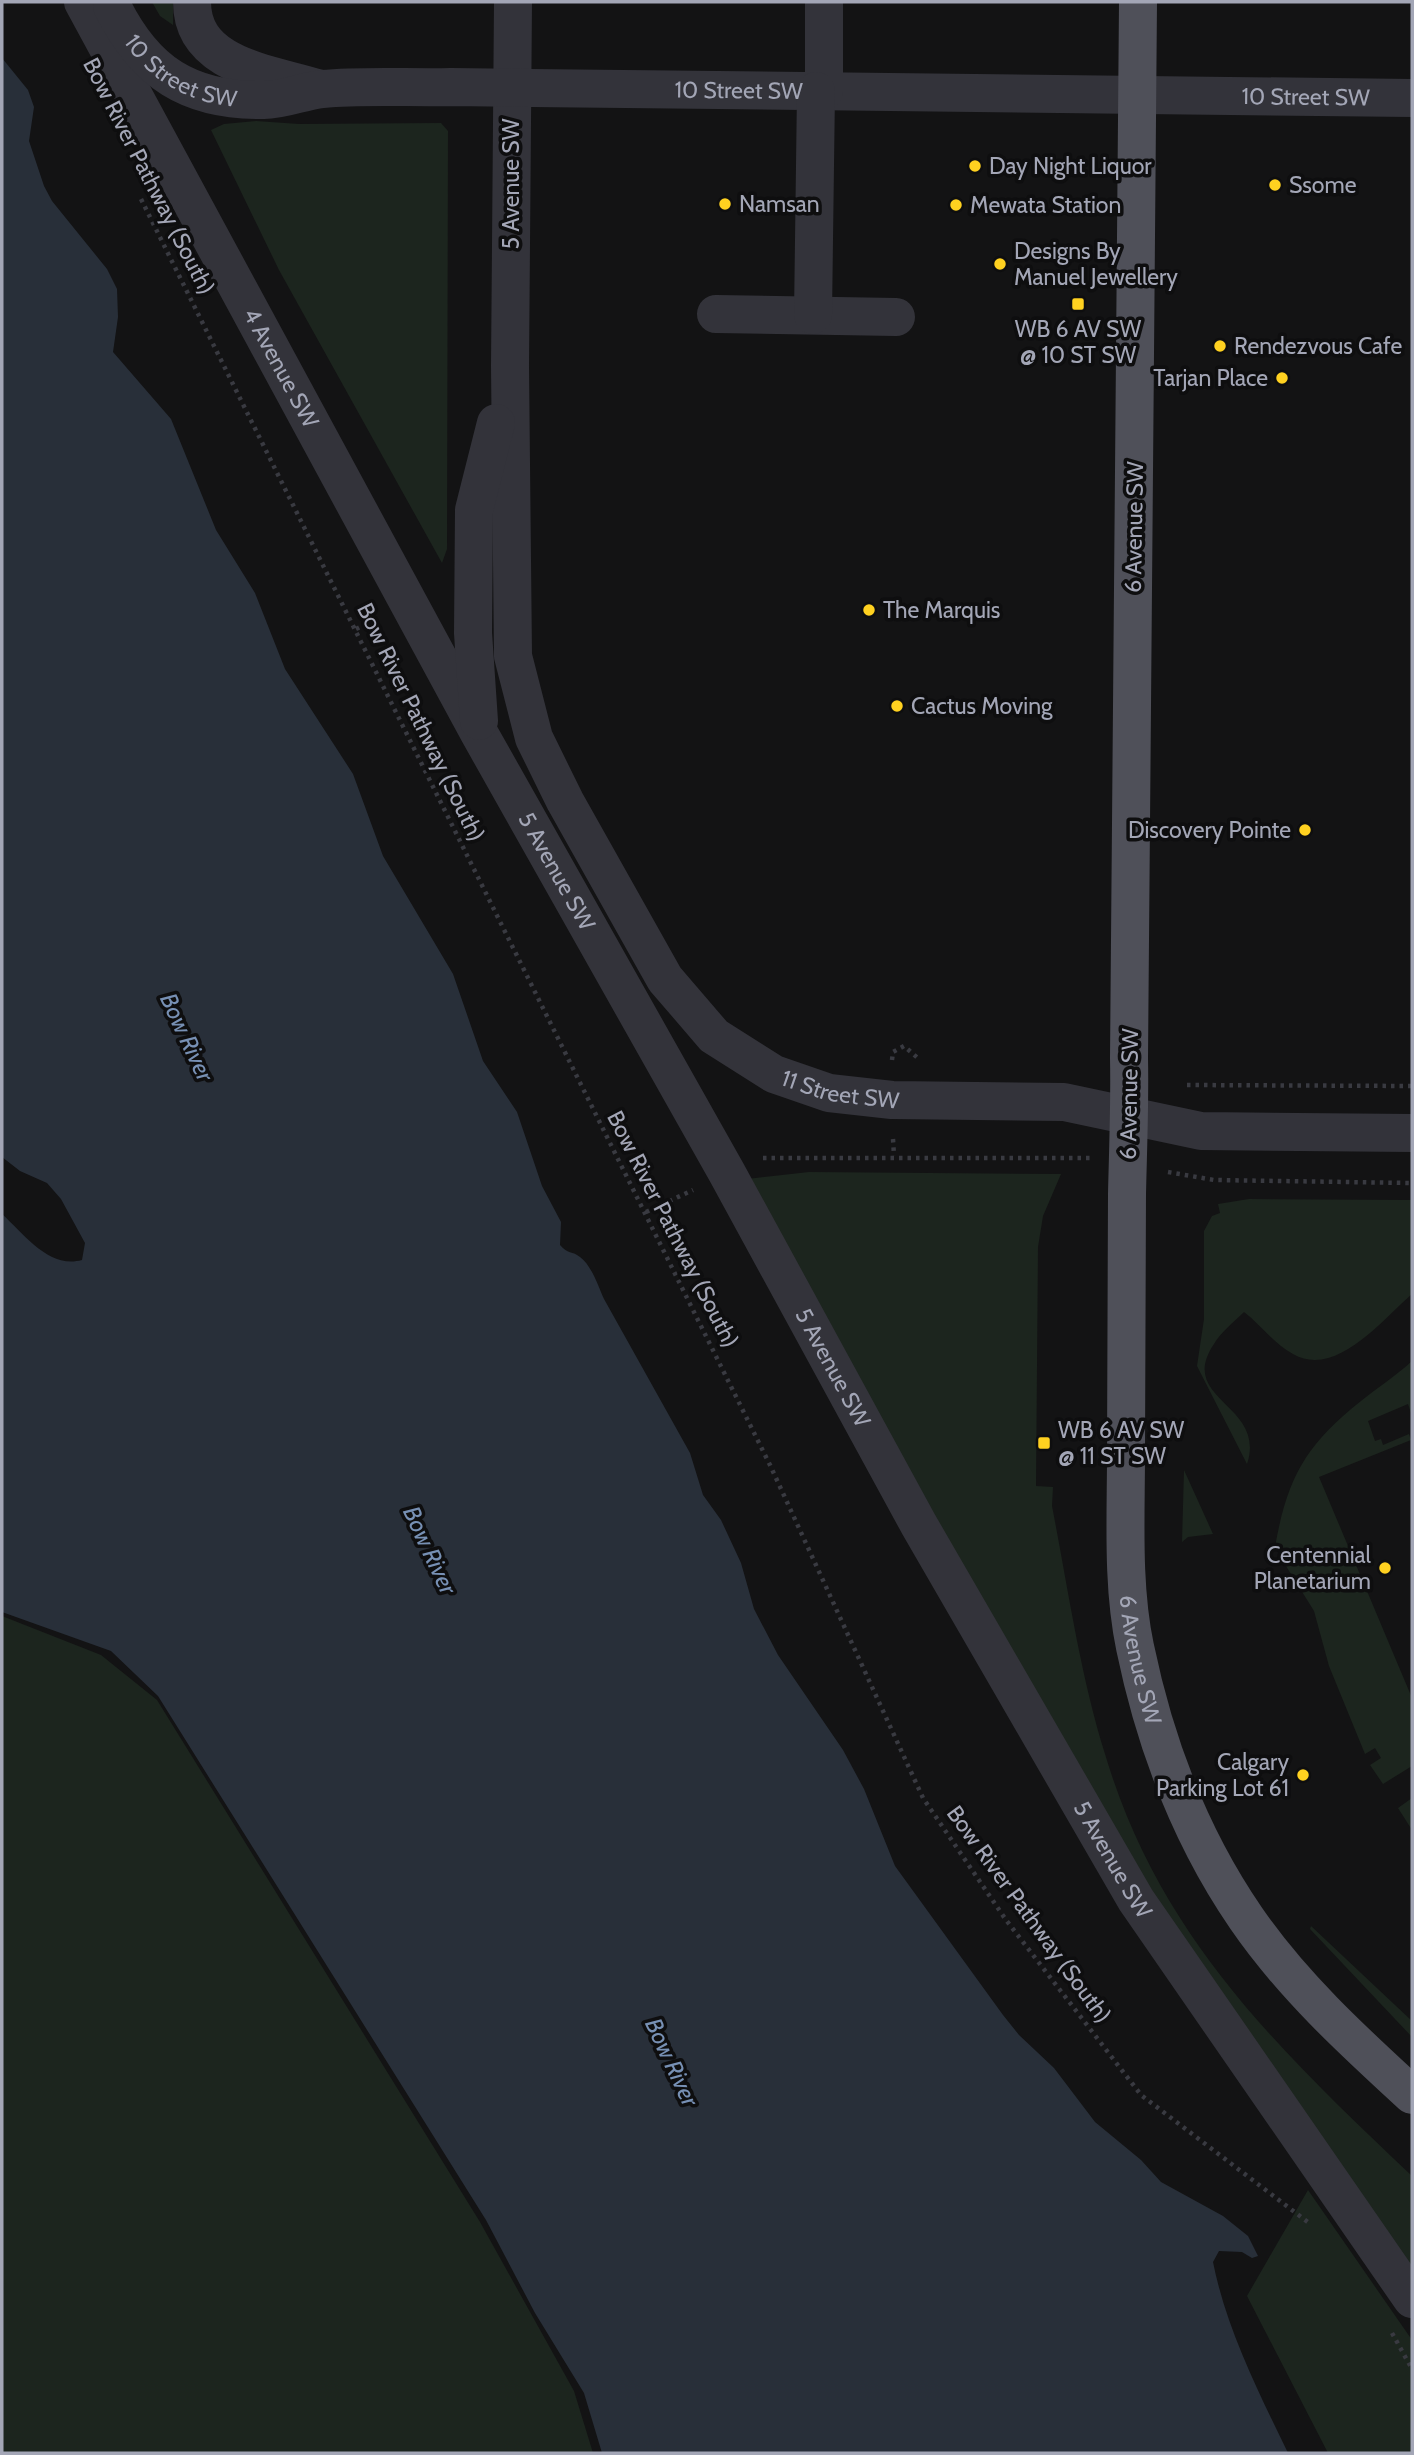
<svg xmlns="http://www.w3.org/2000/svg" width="1414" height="2455" font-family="Cabin,sans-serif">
  <rect width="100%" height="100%" fill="#131314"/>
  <path fill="#1c251e" d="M152,2H173V25L160,16Z
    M256,121L299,124L441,123L448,131L447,549L442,563L279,270L211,130L224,124Z
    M809,1172L1061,1174L1043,1216L1038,1247L1036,1486L1053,1487L1052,1506C1068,1588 1080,1674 1105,1754C1159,1936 1279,2050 1412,2176V2272L1212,1987L1077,1771L747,1179Z
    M1249,1199L1412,1200V1294C1383,1319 1336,1379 1293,1354C1274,1344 1260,1324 1244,1312C1234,1322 1221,1332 1214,1344C1176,1400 1267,1404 1247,1464L1197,1366L1204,1319V1231L1212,1216L1220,1213L1218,1204Z
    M1412,1361V1416L1408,1404L1368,1421L1375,1441L1381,1439L1383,1445L1409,1434L1411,1440L1319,1477L1412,1698V1766L1383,1784L1370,1765L1381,1758L1375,1748L1365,1754L1329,1666L1314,1611L1286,1566L1289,1552L1275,1547C1287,1479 1305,1445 1361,1401C1378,1387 1396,1376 1412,1361Z
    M1184,1470L1213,1534L1188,1537L1182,1542Z
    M2,1616L101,1655L157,1700L480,2222L574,2391L593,2453H2Z
    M1412,1798V1830L1398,1808Z
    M1311,1926L1412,2021V2037L1310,1929Z
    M1308,2190L1412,2340V2453H1328L1247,2296Z"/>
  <path fill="#282f39" d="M2,58L28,90L34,107L29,141L44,186L52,201L107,269L117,289L118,317L113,352L171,419L216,530L255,593L285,669L353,774L383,856L453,974L483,1061L517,1112L542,1186L561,1222L560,1245C567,1254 573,1251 580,1257C592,1266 598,1286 604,1299L690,1453L703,1495L721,1520L741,1563L754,1609L778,1655L843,1750L864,1789L895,1866L1003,2015L1019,2035L1054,2068L1095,2122L1141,2160L1161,2182L1223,2216L1248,2236L1258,2256L1252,2258L1242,2252L1219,2251L1213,2262C1226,2328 1259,2393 1288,2453H602L584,2393L535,2313L486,2220L158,1696L111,1651L2,1612V1214C25,1235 49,1269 82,1260L85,1243L61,1199L47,1183L20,1171L2,1157Z"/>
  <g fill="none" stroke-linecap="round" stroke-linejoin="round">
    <path stroke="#393a41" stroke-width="4.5" stroke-dasharray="3.5 5" stroke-linecap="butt" d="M141,199L770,1465L923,1798L1006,1920L1141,2095L1309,2223
      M356,629L374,620
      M892,1060L893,1052L904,1046L920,1060
      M1187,1085L1412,1086
      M893,1139L894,1156
      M763,1158H1090
      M1168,1172L1214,1180L1412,1183
      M646,1212L693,1190
      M1392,2333L1412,2369"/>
    <g stroke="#33333a" stroke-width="38">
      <path id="s1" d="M83,2L479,733L727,1173L919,1525L1136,1900L1412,2299"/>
      <path d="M192,2C192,66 269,73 317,88"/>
      <path id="s2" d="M513,2L510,366L513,656L534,738L565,801L665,979L714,1036L774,1074L829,1093L892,1100L1064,1102L1201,1131L1412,1133"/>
      <path id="s3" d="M112,6C145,73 189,101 264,100C284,100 303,91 322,89C365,85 408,88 451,87L1412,98"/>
      <path d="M824,91V2"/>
      <path d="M716,314L896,317"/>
      <path d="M813,315L816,91"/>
      <path d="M479,721L473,633L474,510L496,423"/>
    </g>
    <path stroke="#4f5059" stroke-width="38" id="s4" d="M1138,2L1129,1058C1130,1103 1128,1148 1127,1194C1126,1281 1126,1368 1126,1455C1126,1518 1122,1585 1135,1647C1155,1744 1189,1835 1246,1918C1292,1985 1352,2040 1412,2095"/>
  </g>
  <g fill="#ffd120" stroke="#0e0e0f" stroke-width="2.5">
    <circle cx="975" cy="166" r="7"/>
    <circle cx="1275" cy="185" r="7"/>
    <circle cx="725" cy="204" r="7"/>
    <circle cx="956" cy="205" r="7"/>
    <circle cx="1000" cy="264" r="7"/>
    <rect x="1071" y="297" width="14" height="14" rx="3.5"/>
    <circle cx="1220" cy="346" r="7"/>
    <circle cx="1282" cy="378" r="7"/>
    <circle cx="869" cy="610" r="7"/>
    <circle cx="897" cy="706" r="7"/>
    <circle cx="1305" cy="830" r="7"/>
    <rect x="1037" y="1436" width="14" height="14" rx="3.5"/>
    <circle cx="1385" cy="1568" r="7"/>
    <circle cx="1303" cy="1775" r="7"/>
  </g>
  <g text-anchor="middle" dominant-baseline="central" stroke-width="7" stroke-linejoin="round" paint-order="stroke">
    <g font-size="23" fill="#a3a6b6" stroke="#0e0e0f">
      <text stroke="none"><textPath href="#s3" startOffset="100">10 Street SW</textPath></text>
      <text stroke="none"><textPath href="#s3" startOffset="667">10 Street SW</textPath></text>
      <text stroke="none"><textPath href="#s3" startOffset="1234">10 Street SW</textPath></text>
      <text transform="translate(149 176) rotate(63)">Bow River Pathway (South)</text>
      <text transform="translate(511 184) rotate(-90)">5 Avenue SW</text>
      <text stroke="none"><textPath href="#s1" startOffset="416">4 Avenue SW</textPath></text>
      <text transform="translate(1134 527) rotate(-89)">6 Avenue SW</text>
      <text transform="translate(421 722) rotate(64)">Bow River Pathway (South)</text>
      <text stroke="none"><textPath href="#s1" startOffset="990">5 Avenue SW</textPath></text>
      <text stroke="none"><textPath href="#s2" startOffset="1228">11 Street SW</textPath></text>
      <text transform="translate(1129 1094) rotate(-89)">6 Avenue SW</text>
      <text transform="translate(673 1229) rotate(63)">Bow River Pathway (South)</text>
      <text stroke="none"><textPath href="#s1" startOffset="1558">5 Avenue SW</textPath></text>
      <text stroke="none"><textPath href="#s4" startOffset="1659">6 Avenue SW</textPath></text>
      <text stroke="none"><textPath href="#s1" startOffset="2124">5 Avenue SW</textPath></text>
      <text transform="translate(1029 1914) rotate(54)">Bow River Pathway (South)</text>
    </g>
    <g font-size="23" fill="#a3a6b6" stroke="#0e0e0f" text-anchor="start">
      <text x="989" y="166">Day Night Liquor</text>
      <text x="1289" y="185">Ssome</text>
      <text x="739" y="204">Namsan</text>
      <text x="970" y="205">Mewata Station</text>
      <text x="1014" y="251">Designs By<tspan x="1014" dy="26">Manuel Jewellery</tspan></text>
      <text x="1078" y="329" text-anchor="middle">WB 6 AV SW<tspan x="1078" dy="26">@ 10 ST SW</tspan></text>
      <text x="1234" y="346">Rendezvous Cafe</text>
      <text x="1268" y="378" text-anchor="end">Tarjan Place</text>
      <text x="883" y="610">The Marquis</text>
      <text x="911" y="706">Cactus Moving</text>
      <text x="1291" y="830" text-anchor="end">Discovery Pointe</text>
      <text x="1058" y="1430">WB 6 AV SW<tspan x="1058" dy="26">@ 11 ST SW</tspan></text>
      <text x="1371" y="1555" text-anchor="end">Centennial<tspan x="1371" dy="26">Planetarium</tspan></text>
      <text x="1289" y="1762" text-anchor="end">Calgary<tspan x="1289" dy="26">Parking Lot 61</tspan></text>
    </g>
    <g font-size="24" font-style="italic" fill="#7790b4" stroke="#0e0e0f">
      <text transform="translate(187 1037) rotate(65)">Bow River</text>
      <text transform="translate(430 1550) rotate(65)">Bow River</text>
      <text transform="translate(672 2062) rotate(65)">Bow River</text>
    </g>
  </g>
  <rect width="1414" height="2455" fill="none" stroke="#a3a6b6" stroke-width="7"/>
</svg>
